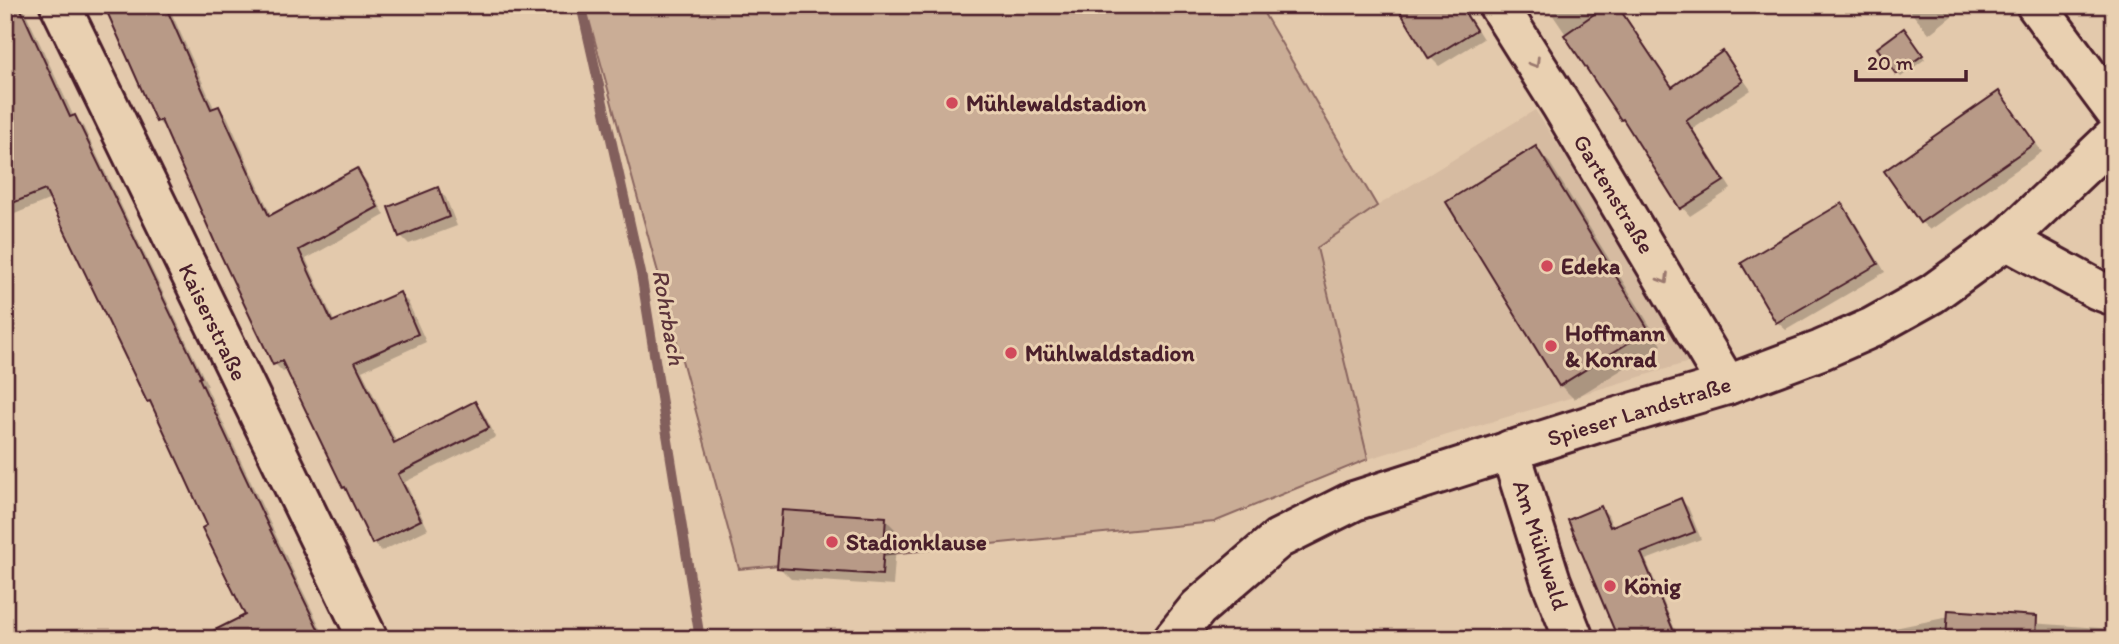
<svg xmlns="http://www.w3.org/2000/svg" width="2119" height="644" font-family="Itim,sans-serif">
  <rect width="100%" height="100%" fill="#e3c9ac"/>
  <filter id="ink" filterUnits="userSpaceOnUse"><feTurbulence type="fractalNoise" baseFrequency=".0143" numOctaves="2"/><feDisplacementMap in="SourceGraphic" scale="14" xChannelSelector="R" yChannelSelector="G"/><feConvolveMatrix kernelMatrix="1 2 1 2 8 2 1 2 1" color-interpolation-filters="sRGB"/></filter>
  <g filter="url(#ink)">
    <path fill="#d6bba1" d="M1535,110L1699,359L1368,459L1317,248L1377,206Z"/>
    <path fill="#caad96" stroke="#8a6660" stroke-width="2" d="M585,5H1259L1377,206L1317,248L1368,459L1214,522L739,569Z"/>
    <path fill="#0003" d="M5,5H22L74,117L83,126L208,386H206L272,527L326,639H201L247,616L210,525L154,407L149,401L51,199L5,218Z
      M106,5H168L215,110L218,108L227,116L272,217L356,170L365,179L385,215L306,259L335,323L400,294L408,302L426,342L362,371L397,443L475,403L483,412L496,437L405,482L428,529L382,551L373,543L349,492L344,487L288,370L283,372L275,364L166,129L157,121Z
      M1398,5H1462L1483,39L1439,66L1431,58Z
      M1538,5H1618L1673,88L1723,53L1731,62L1751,90L1693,129L1731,189L1690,216L1682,207L1630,126L1623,119L1548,8L1543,11Z
      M1905,5H1966L1929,34Z
      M1908,35L1925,59L1901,77L1897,73Z
      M1999,93L2007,102L2042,152L1930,230L1921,222Z
      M1536,149L1550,163L1662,345L1574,399L1560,385Z
      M438,189L446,198L457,226L409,244L401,236Z
      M1842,205L1850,214L1885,272L1786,330L1777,322Z
      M1681,500L1688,507L1701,539L1646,560L1679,639H1620L1601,508L1608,515L1613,527Z
      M885,519L897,531L893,586L791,579L779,567Z
      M1949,617L2114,629V639H1840Z
      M1809,634L1814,639H1795Z"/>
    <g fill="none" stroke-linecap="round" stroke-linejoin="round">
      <path stroke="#825e5b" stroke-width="10" d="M581,5L641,273L700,639"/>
    </g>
    <path fill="#b89a87" stroke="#4a1f2b" stroke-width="2" d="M5,5H19L70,117L75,115L201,377L199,378L264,517L323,639H197L245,615L202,528L207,525L150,401L147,402L45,190L5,206Z
      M104,5H165L211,109L219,106L269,216L357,168L378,207L299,250L332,322L400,292L418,334L355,362L394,443L475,401L489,428L398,474L421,520L372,544L345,487L343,488L282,361L273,365L216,245L161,120L156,122Z
      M1396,5H1460L1476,30L1429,59Z
      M1607,5H1617L1672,87L1723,51L1743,81L1686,120L1724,181L1680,209L1623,119L1621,120L1564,35Z
      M1904,28L1923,55L1896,74L1877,48Z
      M1999,91L2035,143L1920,223L1884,171Z
      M1536,146L1649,330L1559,386L1446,202Z
      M438,187L449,217L399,237L388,207Z
      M1842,203L1878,264L1776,323L1741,263Z
      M1681,498L1695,532L1641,553L1677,639H1618L1568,520L1601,506L1610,527Z
      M782,510L886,517L882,575L777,568Z
      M1948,610L2037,616L2036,639H1946Z"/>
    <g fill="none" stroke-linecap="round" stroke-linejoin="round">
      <g stroke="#4a1f2b" stroke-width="44">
        <path id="street" d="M1498,5L1561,105L1727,385
          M2036,5L2114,110
          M1510,450L1551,581L1574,639"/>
      </g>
      <g stroke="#4a1f2b" stroke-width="44">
        <path id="secondary" d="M60,5L368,639
          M2006,240L2098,290L2114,296
          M1173,639L1198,608L1278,539L1354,501L1597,423L1727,385L1821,350L1871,328L1932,294L2006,240L2114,137"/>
      </g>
      <use href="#street" stroke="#e9d0b1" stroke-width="38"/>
      <use href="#secondary" stroke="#e9d0b1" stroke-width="38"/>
    </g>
    <defs><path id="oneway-chevron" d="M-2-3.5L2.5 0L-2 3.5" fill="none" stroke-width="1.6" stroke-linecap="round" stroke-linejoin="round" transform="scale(1.75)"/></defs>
    <g stroke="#9a786e">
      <use href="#oneway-chevron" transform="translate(1535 63) rotate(58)"/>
      <use href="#oneway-chevron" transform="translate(1664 279) rotate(59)"/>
    </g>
  </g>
  <g fill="#d1495b" stroke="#e9d0b1" stroke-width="2.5">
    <circle cx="952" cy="103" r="7"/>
    <circle cx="1547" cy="266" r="7"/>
    <circle cx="1551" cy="346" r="7"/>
    <circle cx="1011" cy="353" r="7"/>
    <circle cx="832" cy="542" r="7"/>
    <circle cx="1610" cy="586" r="7"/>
  </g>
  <g text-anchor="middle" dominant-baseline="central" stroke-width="6" stroke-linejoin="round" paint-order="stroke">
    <g font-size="23" font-weight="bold" fill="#4a1f2b" stroke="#e9d0b1" text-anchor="start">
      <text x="966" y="103">Mühlewaldstadion</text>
      <text x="1561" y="266">Edeka</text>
      <text x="1565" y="333">Hoffmann<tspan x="1565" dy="26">&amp; Konrad</tspan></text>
      <text x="1025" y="353">Mühlwaldstadion</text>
      <text x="846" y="542">Stadionklause</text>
      <text x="1624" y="586">König</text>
    </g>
    <g font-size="23" fill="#4a1f2b" stroke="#e9d0b1">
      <text transform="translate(1614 194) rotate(59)">Gartenstraße</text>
      <text transform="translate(213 322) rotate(64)">Kaiserstraße</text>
      <text transform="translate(1639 411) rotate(-17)">Spieser Landstraße</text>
      <text transform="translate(1541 545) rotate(72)">Am Mühlwald</text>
    </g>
    <g font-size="24" font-style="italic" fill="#5d343b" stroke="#e9d0b1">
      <text transform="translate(669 317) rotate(80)">Rohrbach</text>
    </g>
  </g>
  <rect width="2119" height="644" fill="none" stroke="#e9d0b1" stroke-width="28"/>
  <rect x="14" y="14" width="2091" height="616" fill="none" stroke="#4a1f2b" stroke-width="2.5" filter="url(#ink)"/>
  <path d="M1856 70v10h110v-10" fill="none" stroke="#4a1f2b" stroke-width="3.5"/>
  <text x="1867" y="70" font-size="21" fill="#4a1f2b" stroke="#e9d0b1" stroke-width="5" paint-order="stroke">20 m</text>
</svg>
